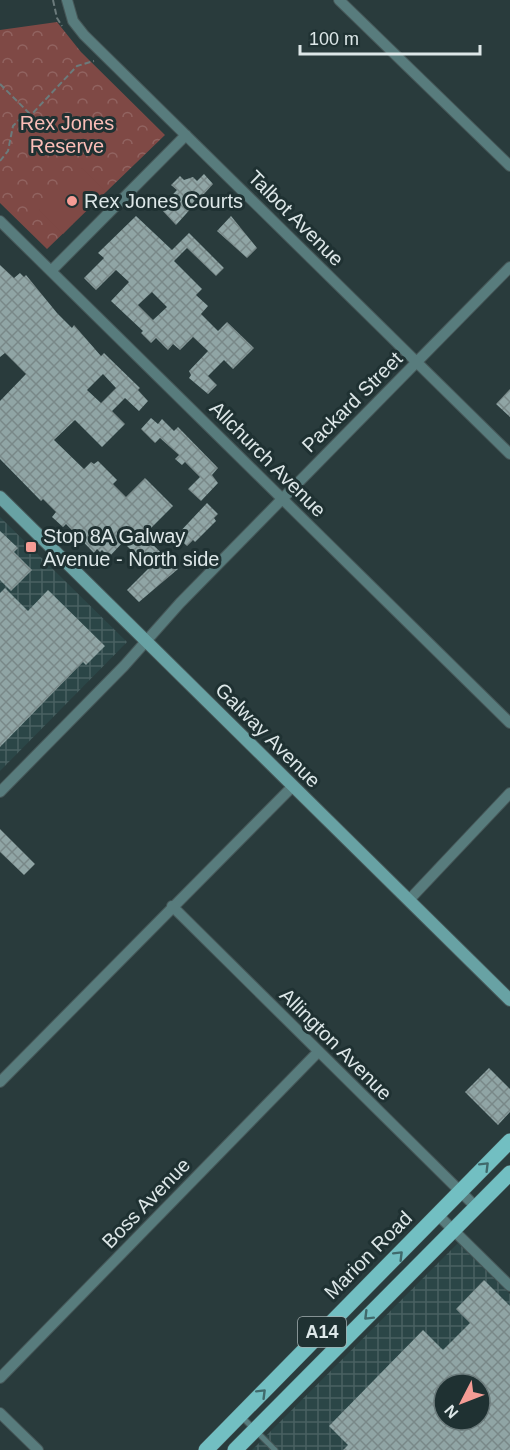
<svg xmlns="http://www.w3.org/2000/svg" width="510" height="1450" font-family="Arial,sans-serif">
  <defs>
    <pattern id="industrial-grid" width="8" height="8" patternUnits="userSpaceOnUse" patternTransform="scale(1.5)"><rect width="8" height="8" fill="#2b4647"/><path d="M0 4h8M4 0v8" fill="none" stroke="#496162"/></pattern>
    <pattern id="park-crowns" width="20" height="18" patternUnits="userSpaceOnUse" patternTransform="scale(1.5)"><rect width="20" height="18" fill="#7f4945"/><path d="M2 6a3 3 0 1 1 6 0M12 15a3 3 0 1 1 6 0" fill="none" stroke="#916360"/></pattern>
    <pattern id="building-cross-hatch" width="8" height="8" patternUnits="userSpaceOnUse" patternTransform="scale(1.5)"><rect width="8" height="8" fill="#90a5a5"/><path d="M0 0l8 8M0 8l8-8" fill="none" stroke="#798888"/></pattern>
  </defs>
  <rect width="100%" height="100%" fill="#293b3c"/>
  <path fill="url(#industrial-grid)" fill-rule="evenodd" d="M0,517L127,642L0,771Z
    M458,1243L510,1294V1450H252ZM444,1384H480V1420H444Z"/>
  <path fill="url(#park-crowns)" d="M57,22L81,52L165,135L47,249L0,203V30Z"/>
  <path fill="#7f4945" d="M82,168L105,191L63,234L39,210Z"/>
  <path fill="url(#building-cross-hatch)" fill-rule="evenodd" d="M204,174L213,184L176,225L160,208L177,190L171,185L180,176L184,180L193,177L197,181Z
    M136,216L172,250L189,233L224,268L216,276L187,248L174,261L202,289L196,295L208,306L201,314L218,331L227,322L254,348L233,369L224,360L208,376L217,385L208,394L189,378L191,375L189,371L208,351L193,337L180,350L173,344L168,350L156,338L151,343L141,333L143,331L111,301L129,282L116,270L96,290L84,278L104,258L98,253ZM152,292L167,307L153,320L138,305Z
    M231,216L257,248L247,258L217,231Z
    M0,265L14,278L20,273L24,277L26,275L57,313L72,328L74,325L101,356L104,353L108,357L140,388L138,390L148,401L139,411L125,398L112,411L125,424L102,447L75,420L54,440L84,469L91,462L94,464L98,461L117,480L113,484L126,497L145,478L173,506L146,533L154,541L151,543L178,569L139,602L127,590L149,568L123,542L109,557L102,550L100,552L97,549L94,553L66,524L63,527L52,517L56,512L43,499L41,501L0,459V401L26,374L5,353L0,357ZM103,374L116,388L101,403L87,390Z
    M510,389V417L496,404Z
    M151,418L158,424L162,419L174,431L178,427L218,468L212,475L218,483L201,501L188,489L200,477L185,462L182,465L175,459L179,455L160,438L155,443L141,429Z
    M207,503L218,514L214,518L216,521L195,542L193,540L187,546L176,536Z
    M0,531L18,548L14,552L32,570L11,591L0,580Z
    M5,588L28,611L48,590L105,646L86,665L83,662L0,747V593Z
    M0,829L35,864L24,875L0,852Z
    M489,1068L510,1089V1112L498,1125L465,1092Z
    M484,1280L510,1306V1450H343L348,1445L329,1426L423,1330L443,1350L470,1323L456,1309ZM444,1384H480V1420H444Z"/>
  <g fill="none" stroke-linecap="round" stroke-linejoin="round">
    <g stroke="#465758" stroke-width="7">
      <path id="lane" d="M241,1416L275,1450"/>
    </g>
    <g stroke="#465758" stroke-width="12">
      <path id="street" d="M67,0L73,21L84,35L510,454
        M339,0L510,166
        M0,221L510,723
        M51,271L186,135
        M0,792L124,666L180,603L510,267
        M409,900L510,793
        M172,906L476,1207
        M0,1082L292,787
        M438,1215L510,1286
        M0,1378L318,1052
        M0,1413L38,1450"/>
    </g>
    <g stroke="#465758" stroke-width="14">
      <path id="secondary" d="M0,497L510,1000"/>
    </g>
    <g stroke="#465758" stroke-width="16">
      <path id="primary" d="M206,1450L510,1141
        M235,1450L510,1173"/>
    </g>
    <path stroke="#6c7b7c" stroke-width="2" stroke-dasharray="6 3" stroke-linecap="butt" d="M53,0L57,18L62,26
      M0,84L31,115
      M0,161L8,151L13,126L20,119L31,115L77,66L94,61"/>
    <use href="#lane" stroke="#587c7d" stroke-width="5"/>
    <use href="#street" stroke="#587c7d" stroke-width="10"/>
    <use href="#secondary" stroke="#68a2a4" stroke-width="12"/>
    <use href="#primary" stroke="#72bfc2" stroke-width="15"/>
  </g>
  <defs><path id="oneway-chevron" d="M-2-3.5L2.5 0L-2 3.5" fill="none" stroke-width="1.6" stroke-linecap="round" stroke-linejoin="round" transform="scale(1.5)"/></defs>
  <g stroke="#406a6c">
    <use href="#oneway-chevron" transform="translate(485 1166) rotate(-45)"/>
    <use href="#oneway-chevron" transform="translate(399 1255) rotate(-45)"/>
    <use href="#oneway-chevron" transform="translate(368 1316) rotate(135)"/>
    <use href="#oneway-chevron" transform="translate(262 1393) rotate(-45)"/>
  </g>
  <g fill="#f59c95" stroke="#1f3132" stroke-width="2">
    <circle cx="72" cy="201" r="6"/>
    <rect x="25" y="541" width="12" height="12" rx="3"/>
  </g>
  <g text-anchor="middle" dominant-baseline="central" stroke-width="6" stroke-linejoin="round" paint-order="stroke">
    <rect fill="#1f3132" stroke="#a4b0b1" stroke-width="1.5" x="298" y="1317" width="48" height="30" rx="4.5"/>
    <g font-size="18" font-weight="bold" fill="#dde7e8">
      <text x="322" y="1332">A14</text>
    </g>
    <g font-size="20" fill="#fabdb7" stroke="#1f3132">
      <text x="67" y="123">Rex Jones<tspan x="67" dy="23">Reserve</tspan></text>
    </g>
    <g font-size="20" fill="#dde7e8" stroke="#1f3132" text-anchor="start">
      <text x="84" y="201">Rex Jones Courts</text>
      <text x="43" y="536">Stop 8A Galway<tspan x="43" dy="23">Avenue - North side</tspan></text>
    </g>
    <g font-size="20" fill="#dde7e8" stroke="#1f3132">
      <text transform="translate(296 218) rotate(45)">Talbot Avenue</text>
      <text transform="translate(352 402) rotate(-45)">Packard Street</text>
      <text transform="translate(268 459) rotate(45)">Allchurch Avenue</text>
      <text transform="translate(268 735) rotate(45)">Galway Avenue</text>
      <text transform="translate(336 1044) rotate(45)">Allington Avenue</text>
      <text transform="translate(146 1203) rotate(-46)">Boss Avenue</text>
      <text transform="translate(368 1255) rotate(-45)">Marion Road</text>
    </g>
  </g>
  <g transform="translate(462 1402) rotate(228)"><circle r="28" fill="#1f3132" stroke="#6b7a7b" stroke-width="1.5"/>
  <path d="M0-4.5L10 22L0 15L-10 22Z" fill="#f59c95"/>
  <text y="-9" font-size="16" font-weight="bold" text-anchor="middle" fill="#dde7e8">N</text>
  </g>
  <path d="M300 45v9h180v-9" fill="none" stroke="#dde7e8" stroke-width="3"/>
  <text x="309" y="45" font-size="18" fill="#dde7e8" stroke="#1f3132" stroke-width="4.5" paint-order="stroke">100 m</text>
</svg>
